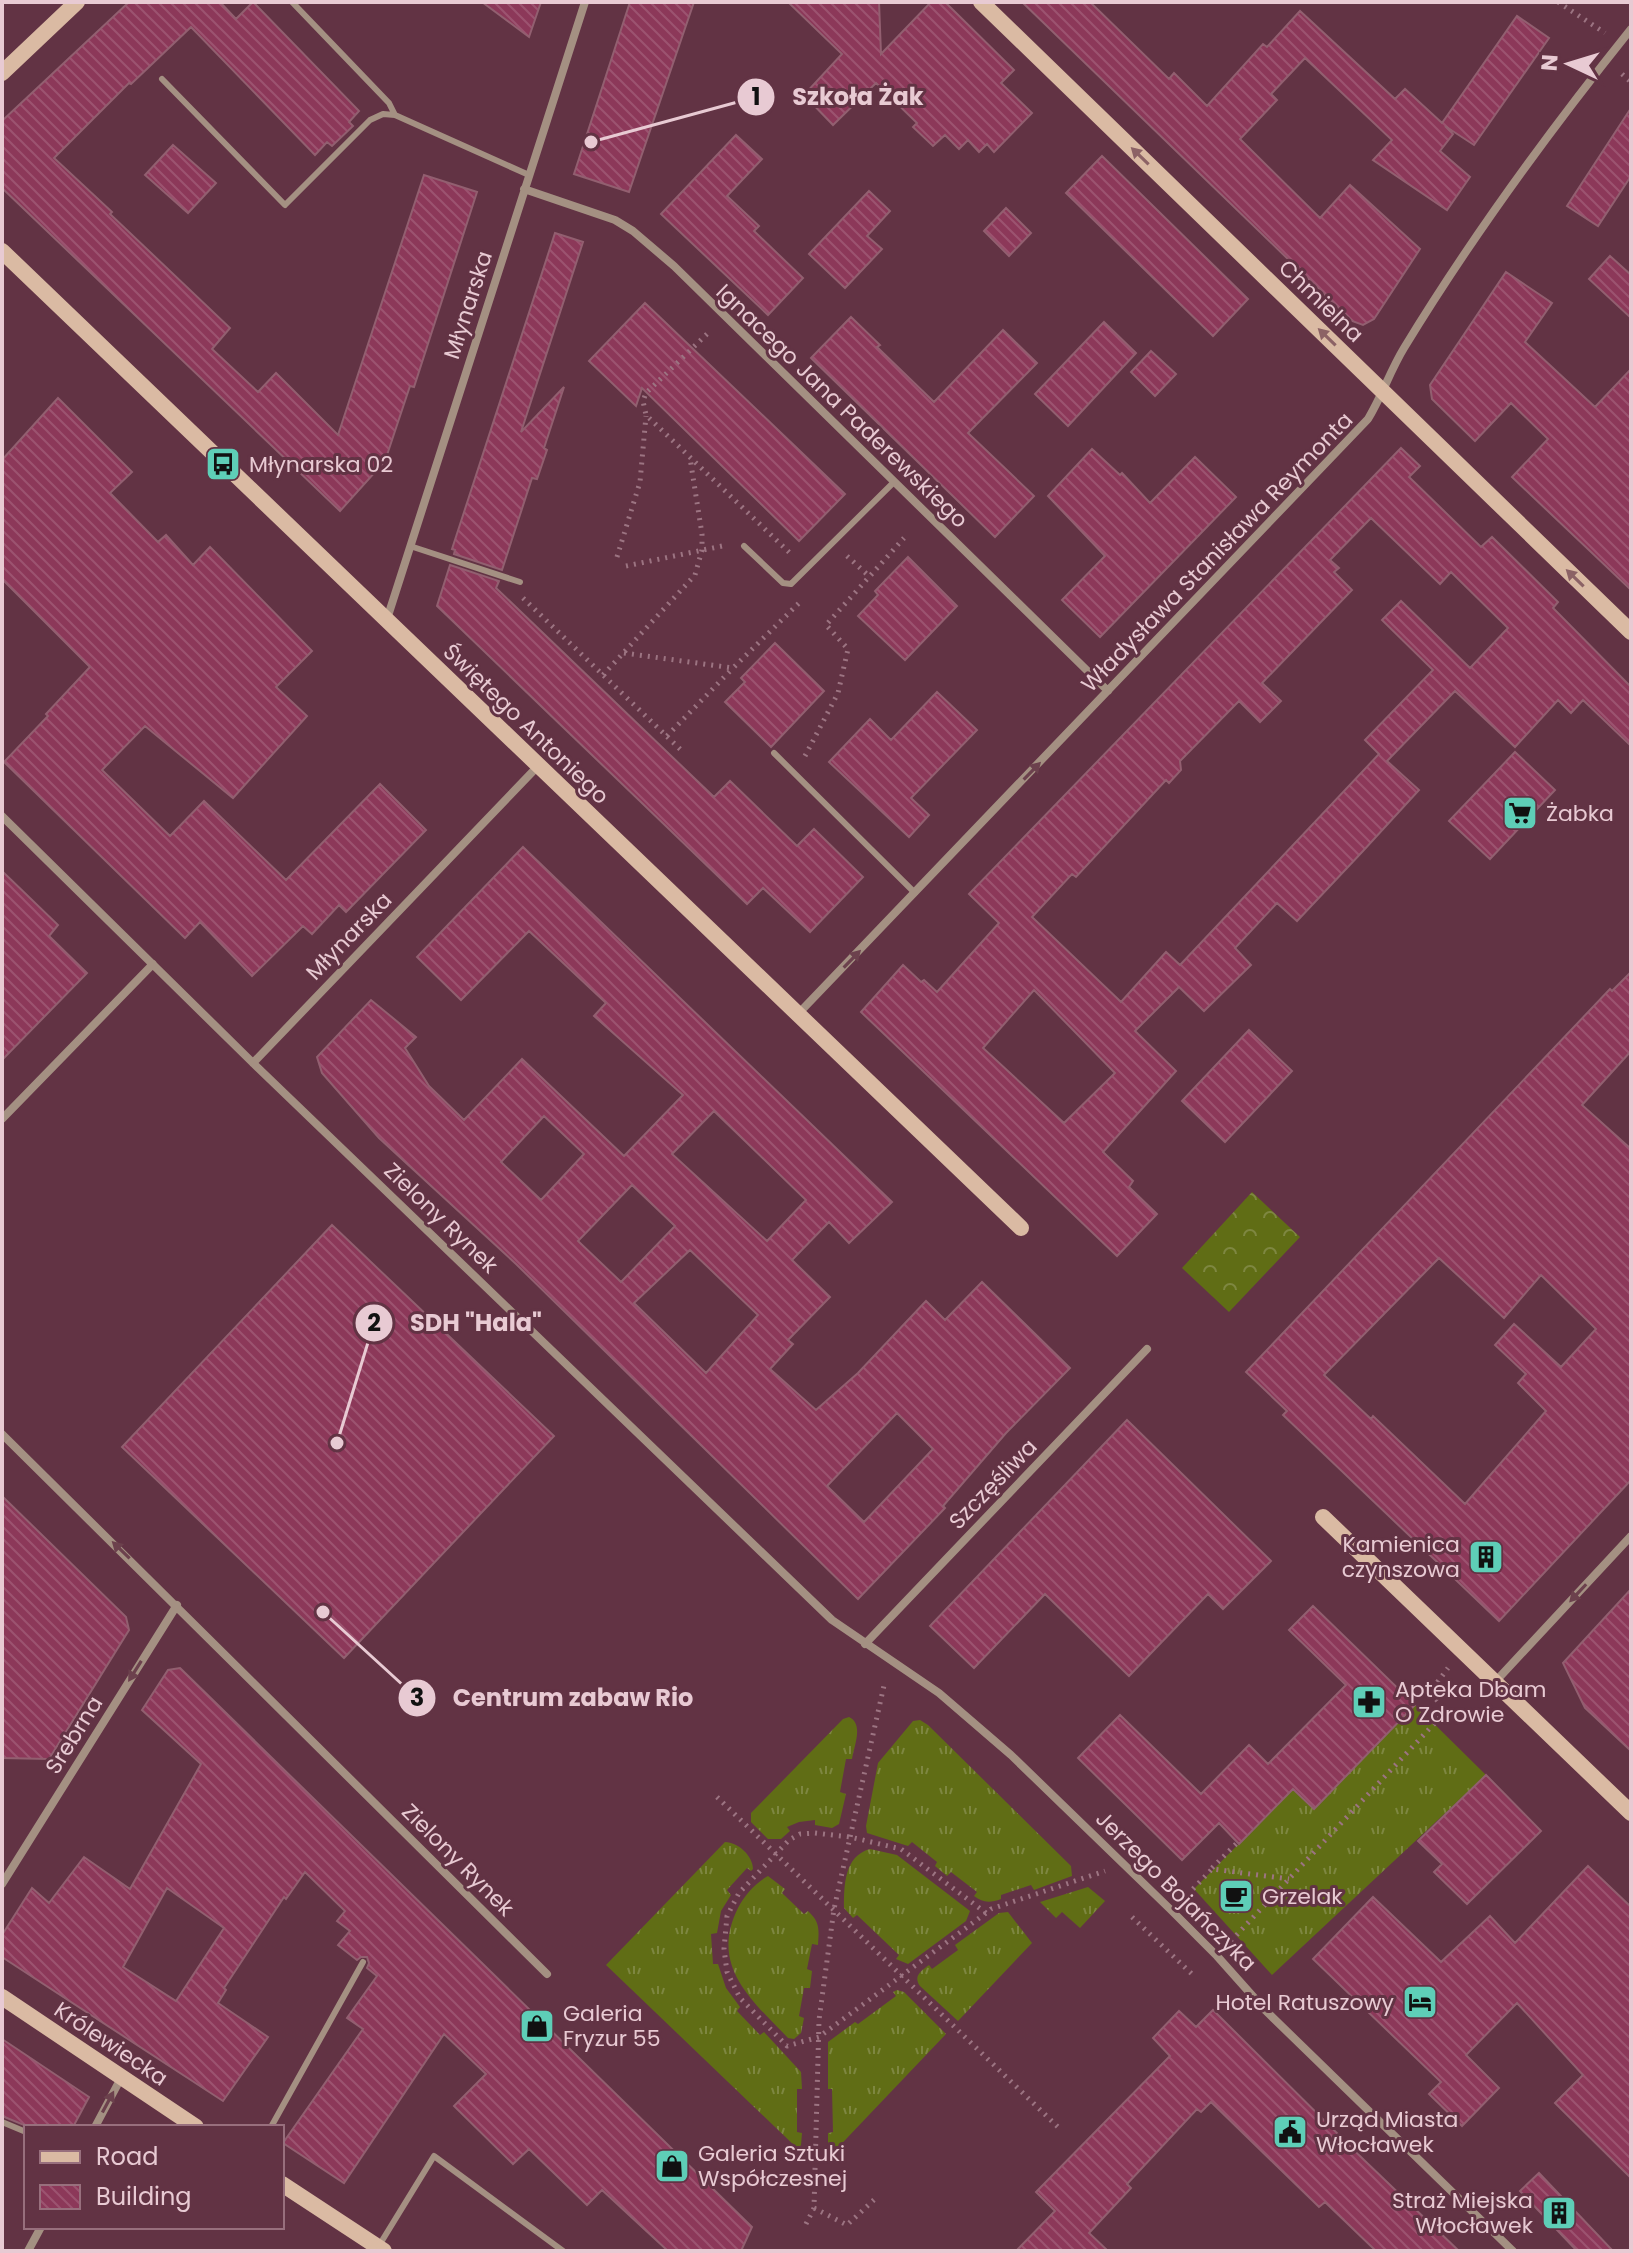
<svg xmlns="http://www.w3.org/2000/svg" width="1633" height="2253" font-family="Poppins,sans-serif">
  <defs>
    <pattern id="grass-tufts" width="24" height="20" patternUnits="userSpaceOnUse" patternTransform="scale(2)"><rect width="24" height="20" fill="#606d15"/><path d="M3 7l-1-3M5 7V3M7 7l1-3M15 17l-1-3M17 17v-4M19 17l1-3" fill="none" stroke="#7e8741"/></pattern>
    <pattern id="park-crowns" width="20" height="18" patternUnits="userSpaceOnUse" patternTransform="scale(2)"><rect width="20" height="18" fill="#606d15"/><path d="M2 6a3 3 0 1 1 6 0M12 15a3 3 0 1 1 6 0" fill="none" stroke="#7e8741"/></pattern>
    <pattern id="building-back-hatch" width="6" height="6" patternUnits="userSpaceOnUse" patternTransform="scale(2)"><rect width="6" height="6" fill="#8c3859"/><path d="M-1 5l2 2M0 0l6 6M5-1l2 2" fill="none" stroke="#9c5370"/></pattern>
  </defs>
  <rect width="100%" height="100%" fill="#623344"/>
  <path fill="url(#grass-tufts)" d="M1415,1705L1486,1775L1272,1975L1194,1889L1293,1789L1314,1808Z
    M849,1717C864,1724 854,1746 852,1759H846L840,1792L846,1794L839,1824L832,1828L815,1825V1820L799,1822L787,1827L790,1831L781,1839H768L751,1822V1813L843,1719Z
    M920,1720L928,1725L1071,1866L1072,1876L1034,1890L1031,1885L1001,1895V1899C990,1903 983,1903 974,1896L977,1892L951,1872L947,1876L935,1866L937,1862L912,1842L908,1846L867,1833L866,1826L878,1763L913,1721Z
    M725,1842C738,1842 753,1856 753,1869L751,1871L747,1868L727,1890L731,1895L721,1911L717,1933L711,1934L713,1964H718L726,1988L740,2007L737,2011L760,2035L764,2032L801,2072L802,2089H797V2132L802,2133L801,2145L798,2149L606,1965Z
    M870,1849L897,1855L970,1911L966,1921L908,1964L896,1959L899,1955L857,1915L853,1918L844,1908C844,1886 844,1856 870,1849Z
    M768,1876L785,1889L782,1893L804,1914L808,1911C820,1922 819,1929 818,1945L812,1944L807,1969L812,1971L810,1988H804L799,2016L804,2018L801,2033L794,2039L788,2038C752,2000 709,1966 738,1908C744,1896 755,1883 768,1876Z
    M1088,1887L1105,1901L1080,1928L1062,1912L1056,1918L1040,1902Z
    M1008,1912L1032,1943L958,2021L920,1986C913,1976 921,1971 929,1965L932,1969L958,1950L955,1945L999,1913Z
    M897,1990L904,1992L946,2034L828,2158V2133L833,2132L832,2089H828V2042L855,2022L858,2024L896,1996L893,1992Z"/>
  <path fill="url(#park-crowns)" d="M1252,1192L1300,1237L1229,1312L1182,1268Z"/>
  <path fill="url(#building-back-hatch)" stroke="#925f70" stroke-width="2" fill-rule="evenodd" d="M129,2H220L236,19L253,2L359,111L349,122L353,126L332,146L327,142L315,155L191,27L131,84L129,83L54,158L112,212L110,214L230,328L212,349L258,392L276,373L338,435L424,175L477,192L414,387L410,386L385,461L340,511L2,188V121Z
    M482,2H541L529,37Z
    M630,2H694L629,192L574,174Z
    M788,2H879L881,54L931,2H945L1014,70L1001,83L1032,113L994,152L987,144L979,152L968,140L959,149L945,135L933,146L913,127L917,123L876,83L833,125L804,95L842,54Z
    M1022,2H1090L1169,79L1174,73L1207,106L1263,44L1267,47L1300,11L1395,99L1405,89L1442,123L1517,16L1549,38L1474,145L1445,126L1453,134L1440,151L1470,177L1447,210L1373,160L1392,140L1305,58L1271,94L1277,100L1240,139L1320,218L1350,185L1420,249L1374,319L1363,325L1352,321Z
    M1631,108V176L1598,226L1567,206Z
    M736,135L762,159L727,196L759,226L754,231L803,278L768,315L661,214Z
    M173,145L216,183L188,213L145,175Z
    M1102,156L1248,299L1213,336L1066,193Z
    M869,191L890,211L867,236L882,249L845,288L809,254Z
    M1006,208L1031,233L1009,256L984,231Z
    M555,233L583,242L521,432L564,387L544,448L547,450L537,479L532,478L502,570L454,554L455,550L452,549Z
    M1610,256L1631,275V318L1589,279Z
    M1506,272L1552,303L1525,342L1595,407L1631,369V590L1512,477L1548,439L1511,403L1475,441L1432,399L1430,385Z
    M645,303L845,494L799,541L642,388L636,406L589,361Z
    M851,317L880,345L877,347L934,402L1003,330L1037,363L968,433L1034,496L995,537L811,358Z
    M1104,322L1136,353L1068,426L1035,394Z
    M1151,351L1176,374L1155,396L1131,372Z
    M58,398L132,472L110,493L158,542L166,535L193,565L210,547L312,651L276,687L307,716L233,798L145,726L102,770L170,836L204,801L286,880L380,784L426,830L346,912L339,905L312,934L303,926L252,976L200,922L185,938L4,762L48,716L46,714L90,667L2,579V460Z
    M1401,448L1420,466L1409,477L1481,547L1492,537L1558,602L1553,608L1631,687V746L1583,700L1571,713L1558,700L1515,747L1455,691L1387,761L1419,790L1363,851L1297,921L1277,903L1235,948L1251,965L1204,1011L1179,987L1135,1031L1176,1071L1103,1152L1133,1181L1129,1187L1157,1214L1117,1256L861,1012L903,965L921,982L924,980L937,992L999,923L969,894ZM1371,518L1440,584L1451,572L1508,628L1470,668L1401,601L1382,620L1433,670L1365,740L1379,754L1180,965L1166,952L1121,1002L1032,917L1072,874L1076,877L1166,780L1169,783L1181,770L1180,761L1239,701L1260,722L1281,701L1262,683L1352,590L1334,572L1339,568L1330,560ZM1034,990L1115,1073L1064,1123L983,1048Z
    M1092,449L1120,475L1122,473L1150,503L1195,457L1236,497L1100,637L1062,600L1105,556L1048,496Z
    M908,557L957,606L905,660L858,616L878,595L875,591Z
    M450,565L499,581L496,588L714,797L730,781L797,846L814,829L863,877L810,932L763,888L747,904L437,606Z
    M775,643L824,691L771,747L725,702L745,682L741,678Z
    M937,692L977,730L911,798L929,815L909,837L829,762L870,719L891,740Z
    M1515,752L1555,790L1490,859L1449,821Z
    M523,847L892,1202L849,1243L829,1222L792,1260L830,1297L788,1340L793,1344L770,1369L816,1410L858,1373L926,1301L945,1320L982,1282L1070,1368L1006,1433L943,1506L945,1508L858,1599L516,1264L379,1138L322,1073L317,1057L371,1000L416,1037L405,1048L429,1086L464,1120L522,1059L624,1156L683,1095L594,1016L606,1003L529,931L461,1000L417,957ZM714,1111L806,1200L767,1241L672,1154ZM544,1116L584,1154L541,1200L501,1162ZM632,1185L675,1226L621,1282L578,1241ZM690,1250L758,1315L706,1373L634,1303ZM897,1413L933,1449L864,1522L827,1486Z
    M2,871L58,925L49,936L87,973L2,1060Z
    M1631,972V1051L1582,1105L1631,1149V1480L1499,1621L1283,1415L1287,1411L1246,1372L1610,989L1612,991ZM1439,1258L1504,1318L1541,1275L1596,1329L1561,1367L1514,1324L1495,1345L1526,1374L1518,1383L1546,1411L1465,1504L1373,1416L1371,1419L1324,1375Z
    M1249,1030L1292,1071L1225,1142L1182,1101Z
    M332,1225L554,1436L344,1658L122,1447Z
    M1127,1420L1271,1561L1223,1609L1208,1594L1129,1676L1045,1594L974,1668L930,1626Z
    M2,1496L126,1617L129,1630L49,1759L2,1758Z
    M1631,1589V1751L1585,1708L1563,1663Z
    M1313,1606L1415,1705L1314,1809L1293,1789L1239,1844L1219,1823L1182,1860L1078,1758L1120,1715L1201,1794L1249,1745L1268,1764L1346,1685L1289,1630Z
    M180,1668L752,2227L741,2251H668L602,2190L587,2205L529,2149L513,2164L454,2106L486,2074L444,2034L344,2183L283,2143L363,2029L347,2018L377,1976L367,1968L369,1963L367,1957H361L357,1960L338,1945L350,1931L337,1921L345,1911L305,1872L286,1899L284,1897L224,1988L226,1990L218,2003L268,2037L223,2101L2,1957V1935L32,1888L49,1903L84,1857L130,1889L201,1764L142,1710L168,1670ZM167,1888L224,1928L176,2001L123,1967Z
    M1486,1775L1541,1831L1467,1904L1434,1872L1442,1864L1418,1841Z
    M1588,1866L1631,1907V2178L1555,2103L1583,2075L1517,2003L1466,2055L1499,2088L1462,2126L1429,2094L1441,2082L1313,1959L1373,1897L1441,1962L1490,1916L1515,1943Z
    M1213,2010L1364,2160L1459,2251H1376L1325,2202L1319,2207L1211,2102L1201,2112L1197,2109L1127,2184L1131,2188L1089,2233L1108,2251H1016L1055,2211L1036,2192L1170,2056L1153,2038L1179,2011L1196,2027Z
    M2,2039L89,2097L73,2127H29L2,2116Z
    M1539,2173L1613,2251H1577L1520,2191Z"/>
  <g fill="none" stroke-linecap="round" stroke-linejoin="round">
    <path stroke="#9c7482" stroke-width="5" stroke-dasharray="2 6" stroke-linecap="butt" d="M1558,2L1605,33
      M1622,74L1631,82
      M707,334L646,393L643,401L646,415L793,556
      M847,556L870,577
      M617,557L640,482L646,416
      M626,566L727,545
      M523,598L681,750
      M624,653L733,668L799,603
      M603,675L695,575L702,550V534L690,458
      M667,736L732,669
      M805,756L838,693L848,649L826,625L904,538
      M717,1797L1060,2129
      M1212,1868L1237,1843
      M1193,1889L1212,1869L1289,1879
      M986,1913L901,1849L850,1837L815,1833L800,1834L789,1840L739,1893L727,1916L724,1949L727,1972L740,1998L787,2046L819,2037L986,1913L991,1909L1105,1871
      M1132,1917L1195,1977
      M1231,1941L1446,1711L1430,1692L1448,1668
      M814,2208L847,2225L877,2197
      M806,2224L814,2208L819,2020L834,1909L885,1681"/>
    <path stroke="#a49082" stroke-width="6" d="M292,2L389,103L395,115
      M162,79L285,205L370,120L383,114L395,115L529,175
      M410,546L520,582
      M744,546L783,583L791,584L894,482
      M774,753L915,893
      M2,2122L26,2132
      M271,2127L363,1962
      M380,2244L434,2156L563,2251"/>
    <path stroke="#a49082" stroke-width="8" d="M524,189L615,220L633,231L674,266L1108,691
      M387,619L585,2
      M2,816L253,1063L832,1620L939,1693L1011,1755L1170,1909L1217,1956L1266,2011L1513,2251
      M798,1014L1368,419C1382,396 1390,371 1404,348C1471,238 1550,130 1631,29
      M253,1063L538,766
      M2,1119L153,964
      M2,1434L547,1974
      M865,1644L1147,1349
      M1495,1682L1631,1536
      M2,1884L177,1605
      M95,2127L121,2078
      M28,2251L41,2227"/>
    <path stroke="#dabaa3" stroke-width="16" d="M981,2L1631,632
      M2,73L77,2
      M2,251L1021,1228
      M1323,1517L1631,1813
      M2,1997L196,2127
      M282,2184L384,2251"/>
  </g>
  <defs><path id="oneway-solid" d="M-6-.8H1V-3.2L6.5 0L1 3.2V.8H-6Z" transform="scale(2)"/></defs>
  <g fill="#8c6265">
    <use href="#oneway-solid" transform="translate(1140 156) rotate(-136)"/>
    <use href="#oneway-solid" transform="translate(1327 337) rotate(-136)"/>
    <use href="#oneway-solid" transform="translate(1575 578) rotate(-136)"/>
  </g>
  <g fill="#6c414d">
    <use href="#oneway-solid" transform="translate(1032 771) rotate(-46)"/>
    <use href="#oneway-solid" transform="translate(852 959) rotate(-46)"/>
    <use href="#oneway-solid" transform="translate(121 1550) rotate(-136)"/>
    <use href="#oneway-solid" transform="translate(1578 1593) rotate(133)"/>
    <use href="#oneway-solid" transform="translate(135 1671) rotate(122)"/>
    <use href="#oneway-solid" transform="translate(108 2102) rotate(-62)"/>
  </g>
  <defs>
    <g id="bus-square" transform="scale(1.8)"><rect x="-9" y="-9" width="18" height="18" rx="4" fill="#5eceb7" stroke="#623344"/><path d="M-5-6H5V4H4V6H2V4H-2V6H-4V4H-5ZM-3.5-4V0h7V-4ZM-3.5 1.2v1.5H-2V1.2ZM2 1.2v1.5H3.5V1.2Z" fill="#111"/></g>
    <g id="supermarket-square" transform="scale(1.8)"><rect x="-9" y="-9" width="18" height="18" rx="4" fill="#5eceb7" stroke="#623344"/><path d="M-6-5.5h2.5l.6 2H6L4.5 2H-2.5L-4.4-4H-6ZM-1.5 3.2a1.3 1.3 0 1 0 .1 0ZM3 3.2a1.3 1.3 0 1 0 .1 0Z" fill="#111"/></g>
    <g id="building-square" transform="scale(1.8)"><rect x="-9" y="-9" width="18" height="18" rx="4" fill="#5eceb7" stroke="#623344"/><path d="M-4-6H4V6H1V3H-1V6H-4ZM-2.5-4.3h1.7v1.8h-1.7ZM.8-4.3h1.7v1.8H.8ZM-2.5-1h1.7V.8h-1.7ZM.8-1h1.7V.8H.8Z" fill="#111"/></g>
    <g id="pharmacy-square" transform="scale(1.8)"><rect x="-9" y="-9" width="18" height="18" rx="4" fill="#5eceb7" stroke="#623344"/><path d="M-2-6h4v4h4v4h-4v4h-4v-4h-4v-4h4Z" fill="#111"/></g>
    <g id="cafe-square" transform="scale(1.8)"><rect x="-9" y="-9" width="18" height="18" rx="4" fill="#5eceb7" stroke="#623344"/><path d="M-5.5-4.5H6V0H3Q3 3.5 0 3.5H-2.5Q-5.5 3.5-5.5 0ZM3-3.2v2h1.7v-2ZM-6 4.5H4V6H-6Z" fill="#111"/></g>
    <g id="hotel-square" transform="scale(1.8)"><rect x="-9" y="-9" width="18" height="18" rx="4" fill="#5eceb7" stroke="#623344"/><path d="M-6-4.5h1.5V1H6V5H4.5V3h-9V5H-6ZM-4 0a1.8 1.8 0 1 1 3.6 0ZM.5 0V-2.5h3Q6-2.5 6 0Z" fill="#111"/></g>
    <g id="shop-square" transform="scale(1.8)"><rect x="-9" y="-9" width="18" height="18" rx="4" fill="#5eceb7" stroke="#623344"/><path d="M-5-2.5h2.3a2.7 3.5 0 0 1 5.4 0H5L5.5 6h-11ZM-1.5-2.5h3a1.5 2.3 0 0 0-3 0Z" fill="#111"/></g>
    <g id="civic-square" transform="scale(1.8)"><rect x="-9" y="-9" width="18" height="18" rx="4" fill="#5eceb7" stroke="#623344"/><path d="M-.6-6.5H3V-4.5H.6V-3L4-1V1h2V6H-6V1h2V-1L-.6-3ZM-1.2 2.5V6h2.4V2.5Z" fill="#111"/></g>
  </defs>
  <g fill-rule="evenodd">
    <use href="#bus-square" x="223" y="464"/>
    <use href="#supermarket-square" x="1520" y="813"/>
    <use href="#building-square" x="1486" y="1557"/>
    <use href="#pharmacy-square" x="1369" y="1702"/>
    <use href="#cafe-square" x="1236" y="1896"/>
    <use href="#hotel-square" x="1420" y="2002"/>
    <use href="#shop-square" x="537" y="2026"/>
    <use href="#civic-square" x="1290" y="2132"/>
    <use href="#shop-square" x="672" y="2166"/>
    <use href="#building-square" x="1559" y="2213"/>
  </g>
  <g text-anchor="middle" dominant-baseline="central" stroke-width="6" stroke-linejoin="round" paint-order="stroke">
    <g font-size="22" fill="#e8cad3" stroke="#623344">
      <text transform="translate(1321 301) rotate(44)">Chmielna</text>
      <text transform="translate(468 305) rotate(-72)">Młynarska</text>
      <text transform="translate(842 406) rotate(44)">Ignacego Jana Paderewskiego</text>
      <text transform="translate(1217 552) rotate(-46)">Władysława Stanisława Reymonta</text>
      <text transform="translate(526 724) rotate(44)">Świętego Antoniego</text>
      <text transform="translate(349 936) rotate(-46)">Młynarska</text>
      <text transform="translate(441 1218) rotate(44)">Zielony Rynek</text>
      <text transform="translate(993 1484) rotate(-46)">Szczęśliwa</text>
      <text transform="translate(74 1735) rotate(-58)">Srebrna</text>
      <text transform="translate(458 1860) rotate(45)">Zielony Rynek</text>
      <text transform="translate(1176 1891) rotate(45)">Jerzego Bojańczyka</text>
      <text transform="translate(111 2044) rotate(34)">Królewiecka</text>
    </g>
    <g font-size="22" fill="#e8cad3" stroke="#623344" text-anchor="start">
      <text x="249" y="464">Młynarska 02</text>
      <text x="1546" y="813">Żabka</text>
      <text x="1460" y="1544" text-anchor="end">Kamienica<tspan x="1460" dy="25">czynszowa</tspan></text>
      <text x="1395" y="1689">Apteka Dbam<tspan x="1395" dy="25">O Zdrowie</tspan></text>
      <text x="1262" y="1896">Grzelak</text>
      <text x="1394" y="2002" text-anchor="end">Hotel Ratuszowy</text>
      <text x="563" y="2013">Galeria<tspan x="563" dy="25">Fryzur 55</tspan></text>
      <text x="1316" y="2119">Urząd Miasta<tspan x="1316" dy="25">Włocławek</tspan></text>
      <text x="698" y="2153">Galeria Sztuki<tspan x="698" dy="25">Współczesnej</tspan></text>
      <text x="1533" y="2200" text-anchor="end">Straż Miejska<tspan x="1533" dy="25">Włocławek</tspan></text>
    </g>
  </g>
  <path fill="none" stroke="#e8cad3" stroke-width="3" d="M591 142L756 97M337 1443L374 1323M323 1612L417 1698"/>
  <g fill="#e8cad3" stroke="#623344" stroke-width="3">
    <circle cx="591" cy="142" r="8"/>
    <circle cx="337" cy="1443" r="8"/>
    <circle cx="323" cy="1612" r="8"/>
    <circle cx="756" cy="97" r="20"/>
    <circle cx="374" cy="1323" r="20"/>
    <circle cx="417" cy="1698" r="20"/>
  </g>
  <g font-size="24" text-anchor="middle" font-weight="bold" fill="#111">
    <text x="756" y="105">1</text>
    <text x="374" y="1331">2</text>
    <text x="417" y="1706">3</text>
  </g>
  <g font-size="24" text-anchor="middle" font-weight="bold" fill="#e8cad3" stroke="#623344" stroke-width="6" stroke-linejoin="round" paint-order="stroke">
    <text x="858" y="105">Szkoła Żak</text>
    <text x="476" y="1331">SDH "Hala"</text>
    <text x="573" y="1706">Centrum zabaw Rio</text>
  </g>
  <rect width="1633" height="2253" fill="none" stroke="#e8cad3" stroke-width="8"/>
  <rect x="24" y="2125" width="260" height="104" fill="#623344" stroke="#986f7d" stroke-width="2"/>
  <rect x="40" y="2151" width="40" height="12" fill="#dabaa3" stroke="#986f7d" stroke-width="2"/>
  <text x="96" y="2165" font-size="24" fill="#e8cad3">Road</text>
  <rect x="40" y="2185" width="40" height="24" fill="url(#building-back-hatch)" stroke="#986f7d" stroke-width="2"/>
  <text x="96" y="2205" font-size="24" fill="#e8cad3">Building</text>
  <g transform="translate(1569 64) rotate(274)" stroke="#623344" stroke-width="6" paint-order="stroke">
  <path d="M0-6L14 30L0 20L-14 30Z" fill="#e8cad3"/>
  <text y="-12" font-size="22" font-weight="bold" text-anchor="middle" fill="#e8cad3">N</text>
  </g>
</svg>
